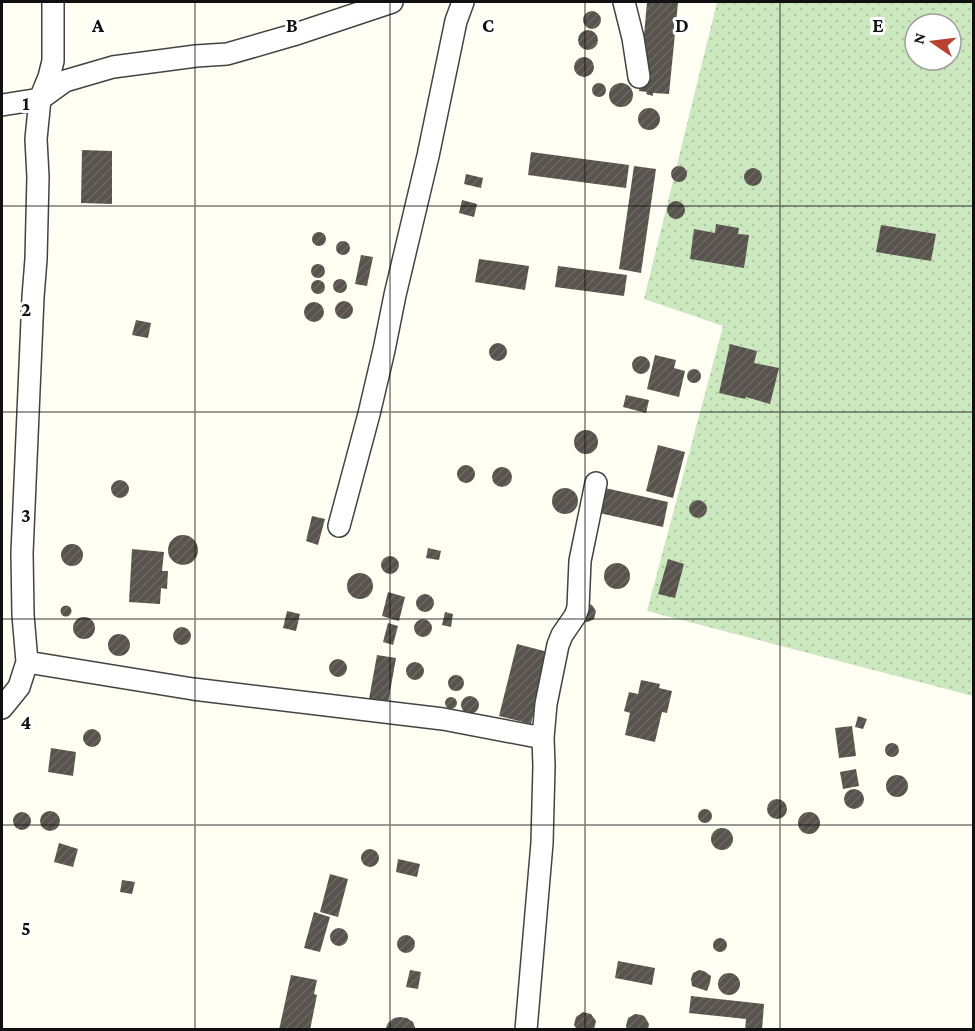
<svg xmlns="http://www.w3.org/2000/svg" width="975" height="1031" font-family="'Crimson Pro',serif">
  <defs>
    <pattern id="grass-dots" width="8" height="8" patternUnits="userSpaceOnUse" patternTransform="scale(1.5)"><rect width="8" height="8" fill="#cce8be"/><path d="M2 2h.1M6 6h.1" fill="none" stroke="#aec6a2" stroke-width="1.8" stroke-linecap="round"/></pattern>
    <pattern id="building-hatch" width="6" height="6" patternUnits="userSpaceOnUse" patternTransform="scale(1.5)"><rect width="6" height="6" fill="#58534d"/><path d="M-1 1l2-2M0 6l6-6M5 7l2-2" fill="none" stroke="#6b6762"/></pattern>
  </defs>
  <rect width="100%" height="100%" fill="#fefef3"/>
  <path fill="url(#grass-dots)" fill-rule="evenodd" d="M717,2H973V696L647,611L723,326L644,299ZM915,24H951V60H915Z"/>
  <path fill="url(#building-hatch)" d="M647,2L678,3L669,94L653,93V96L646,94L647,92L639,91Z
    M583 20a9 9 0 1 1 18 0a9 9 0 1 1-18 0Z
    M578 40a10 10 0 1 1 20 0a10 10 0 1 1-20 0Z
    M574 67a10 10 0 1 1 20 0a10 10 0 1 1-20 0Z
    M609 95a12 12 0 1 1 24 0a12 12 0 1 1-24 0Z
    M592 90a7 7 0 1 1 14 0a7 7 0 1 1-14 0Z
    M638 119a11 11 0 1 1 22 0a11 11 0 1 1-22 0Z
    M82,150L112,151V204L81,203Z
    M531,152L629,165L626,188L528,175Z
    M671 174a8 8 0 1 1 16 0a8 8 0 1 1-16 0Z
    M634,166L656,169L641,273L619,269Z
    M744 177a9 9 0 1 1 18 0a9 9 0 1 1-18 0Z
    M466,174L483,178L481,188L464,184Z
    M462,200L477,204L474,217L459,213Z
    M667 210a9 9 0 1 1 18 0a9 9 0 1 1-18 0Z
    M716,224L739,228L738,234L749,235L744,268L690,259L694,229L715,233Z
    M881,225L936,234L931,261L876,252Z
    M312 239a7 7 0 1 1 14 0a7 7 0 1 1-14 0Z
    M336 248a7 7 0 1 1 14 0a7 7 0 1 1-14 0Z
    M361,255L373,257L367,286L355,284Z
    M479,259L529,266L525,290L475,282Z
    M311 271a7 7 0 1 1 14 0a7 7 0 1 1-14 0Z
    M558,266L627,275L624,296L555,287Z
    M333 286a7 7 0 1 1 14 0a7 7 0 1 1-14 0Z
    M311 287a7 7 0 1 1 14 0a7 7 0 1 1-14 0Z
    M335 310a9 9 0 1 1 18 0a9 9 0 1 1-18 0Z
    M304 312a10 10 0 1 1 20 0a10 10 0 1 1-20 0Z
    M136,320L151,323L148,338L132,335Z
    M489 352a9 9 0 1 1 18 0a9 9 0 1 1-18 0Z
    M730,344L757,351L754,363L779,368L770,404L746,397L745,399L719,393Z
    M655,355L676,360L674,368L685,371L679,397L647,389Z
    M632 365a9 9 0 1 1 18 0a9 9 0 1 1-18 0Z
    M687 376a7 7 0 1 1 14 0a7 7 0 1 1-14 0Z
    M626,395L649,400L646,413L623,407Z
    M574 442a12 12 0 1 1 24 0a12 12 0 1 1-24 0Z
    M658,445L685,452L673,498L646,491Z
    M457 474a9 9 0 1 1 18 0a9 9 0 1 1-18 0Z
    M492 477a10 10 0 1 1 20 0a10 10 0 1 1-20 0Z
    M111 489a9 9 0 1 1 18 0a9 9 0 1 1-18 0Z
    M605,488L668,502L663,527L599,513Z
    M552 501a13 13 0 1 1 26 0a13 13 0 1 1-26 0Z
    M689 509a9 9 0 1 1 18 0a9 9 0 1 1-18 0Z
    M312,516L325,519L318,545L306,541Z
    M168 550a15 15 0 1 1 30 0a15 15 0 1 1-30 0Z
    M61 555a11 11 0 1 1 22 0a11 11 0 1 1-22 0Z
    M428,548L441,551L439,560L426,558Z
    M132,549L164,552L162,571H168L167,589L161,588L160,604L129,602Z
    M381 565a9 9 0 1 1 18 0a9 9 0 1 1-18 0Z
    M668,559L684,564L675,598L658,594Z
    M604 576a13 13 0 1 1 26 0a13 13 0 1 1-26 0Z
    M347 586a13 13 0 1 1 26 0a13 13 0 1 1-26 0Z
    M388,592L405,597L399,621L382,616Z
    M416 603a9 9 0 1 1 18 0a9 9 0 1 1-18 0Z
    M585,603L592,605L596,611L594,619L588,622L581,621Z
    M60.5 611a5.5 5.5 0 1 1 11 0a5.5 5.5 0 1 1-11 0Z
    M287,611L300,614L296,631L283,628Z
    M445,612L453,614L451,627L442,625Z
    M73 628a11 11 0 1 1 22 0a11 11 0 1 1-22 0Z
    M414 628a9 9 0 1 1 18 0a9 9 0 1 1-18 0Z
    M388,623L398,626L393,645L383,642Z
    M173 636a9 9 0 1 1 18 0a9 9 0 1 1-18 0Z
    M108 645a11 11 0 1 1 22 0a11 11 0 1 1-22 0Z
    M517,644L548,652L531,724L499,716Z
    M377,655L396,658L388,703L369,699Z
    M329 668a9 9 0 1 1 18 0a9 9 0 1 1-18 0Z
    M406 671a9 9 0 1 1 18 0a9 9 0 1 1-18 0Z
    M448 683a8 8 0 1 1 16 0a8 8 0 1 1-16 0Z
    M641,680L660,684L659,688L672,691L667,713L662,712L655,742L625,735L630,713L624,711L629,692L638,694Z
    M461 705a9 9 0 1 1 18 0a9 9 0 1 1-18 0Z
    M445 703a6 6 0 1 1 12 0a6 6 0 1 1-12 0Z
    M858,716L867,719L863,729L855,727Z
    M852,726L856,756L839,758L835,728Z
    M83 738a9 9 0 1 1 18 0a9 9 0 1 1-18 0Z
    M885 750a7 7 0 1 1 14 0a7 7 0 1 1-14 0Z
    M51,748L76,752L73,776L48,772Z
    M856,769L859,786L843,789L840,772Z
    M886 786a11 11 0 1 1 22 0a11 11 0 1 1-22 0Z
    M844 799a10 10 0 1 1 20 0a10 10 0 1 1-20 0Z
    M767 809a10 10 0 1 1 20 0a10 10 0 1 1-20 0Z
    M698 816a7 7 0 1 1 14 0a7 7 0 1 1-14 0Z
    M40 821a10 10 0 1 1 20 0a10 10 0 1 1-20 0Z
    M798 823a11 11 0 1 1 22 0a11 11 0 1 1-22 0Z
    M13 821a9 9 0 1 1 18 0a9 9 0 1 1-18 0Z
    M711 839a11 11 0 1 1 22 0a11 11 0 1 1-22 0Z
    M59,843L78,849L73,867L54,862Z
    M361 858a9 9 0 1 1 18 0a9 9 0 1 1-18 0Z
    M398,859L420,864L417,877L396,872Z
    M330,874L348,879L338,917L320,912Z
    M122,880L135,882L132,894L120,892Z
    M314,912L330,917L320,952L304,948Z
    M330 937a9 9 0 1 1 18 0a9 9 0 1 1-18 0Z
    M397 944a9 9 0 1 1 18 0a9 9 0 1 1-18 0Z
    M713 945a7 7 0 1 1 14 0a7 7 0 1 1-14 0Z
    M618,961L655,968L652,985L615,978Z
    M410,970L421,972L418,989L406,987Z
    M699,970L704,971L711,976L710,983L707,991L692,986L691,979L693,973Z
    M718 984a11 11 0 1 1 22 0a11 11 0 1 1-22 0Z
    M291,975L317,980L314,994L317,995L310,1030H279Z
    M691,996L764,1004L762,1030H745L746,1019L689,1013Z
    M583,1012L591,1014L596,1021L594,1030H577L574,1025L576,1017Z
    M635,1014L642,1015L645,1017L649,1024L648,1030H627L626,1026L628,1018Z
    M400,1017L407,1018L413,1022L416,1030H385L388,1023L394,1018Z"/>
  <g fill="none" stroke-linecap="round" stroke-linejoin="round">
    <g stroke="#434343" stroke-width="24">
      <path id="minor" d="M624,2L633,38L639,77
        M2,105L40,99L65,81L113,67L196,56L227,54L293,35L392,2
        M339,526L369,414L384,350L395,295L428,156L456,21L463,2
        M27,662L193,689L443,719L543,738
        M2,708L19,687L27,662L23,615L22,553L33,297L36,259L38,177L36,139L40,99L49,77L53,61V2
        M526,1030L542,843L544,766L543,738L546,704L558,645L562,635L575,616L578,608L580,561L596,483"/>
    </g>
    <use href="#minor" stroke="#fff" stroke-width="21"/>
  </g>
  <path fill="none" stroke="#101010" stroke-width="1.5" stroke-opacity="0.55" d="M195,2V1030M390,2V1030M585,2V1030M780,2V1030M2,206H974M2,412H974M2,619H974M2,825H974"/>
  <g font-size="20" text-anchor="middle" font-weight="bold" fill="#101010" stroke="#fff" stroke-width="6" stroke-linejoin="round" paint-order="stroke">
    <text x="98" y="32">A</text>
    <text x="292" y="32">B</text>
    <text x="488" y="32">C</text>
    <text x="682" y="32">D</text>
    <text x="878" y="32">E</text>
    <text x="26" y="110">1</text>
    <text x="26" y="316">2</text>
    <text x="26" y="522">3</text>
    <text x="26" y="729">4</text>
    <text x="26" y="935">5</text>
  </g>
  <rect width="975" height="1031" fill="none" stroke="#101010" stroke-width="6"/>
  <g transform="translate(933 42) rotate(284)"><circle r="28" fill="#ffffff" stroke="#9f9f9f" stroke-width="1.5"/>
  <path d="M0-4.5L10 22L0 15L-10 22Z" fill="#b8412f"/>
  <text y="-9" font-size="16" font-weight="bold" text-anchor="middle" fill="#101010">N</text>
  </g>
</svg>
